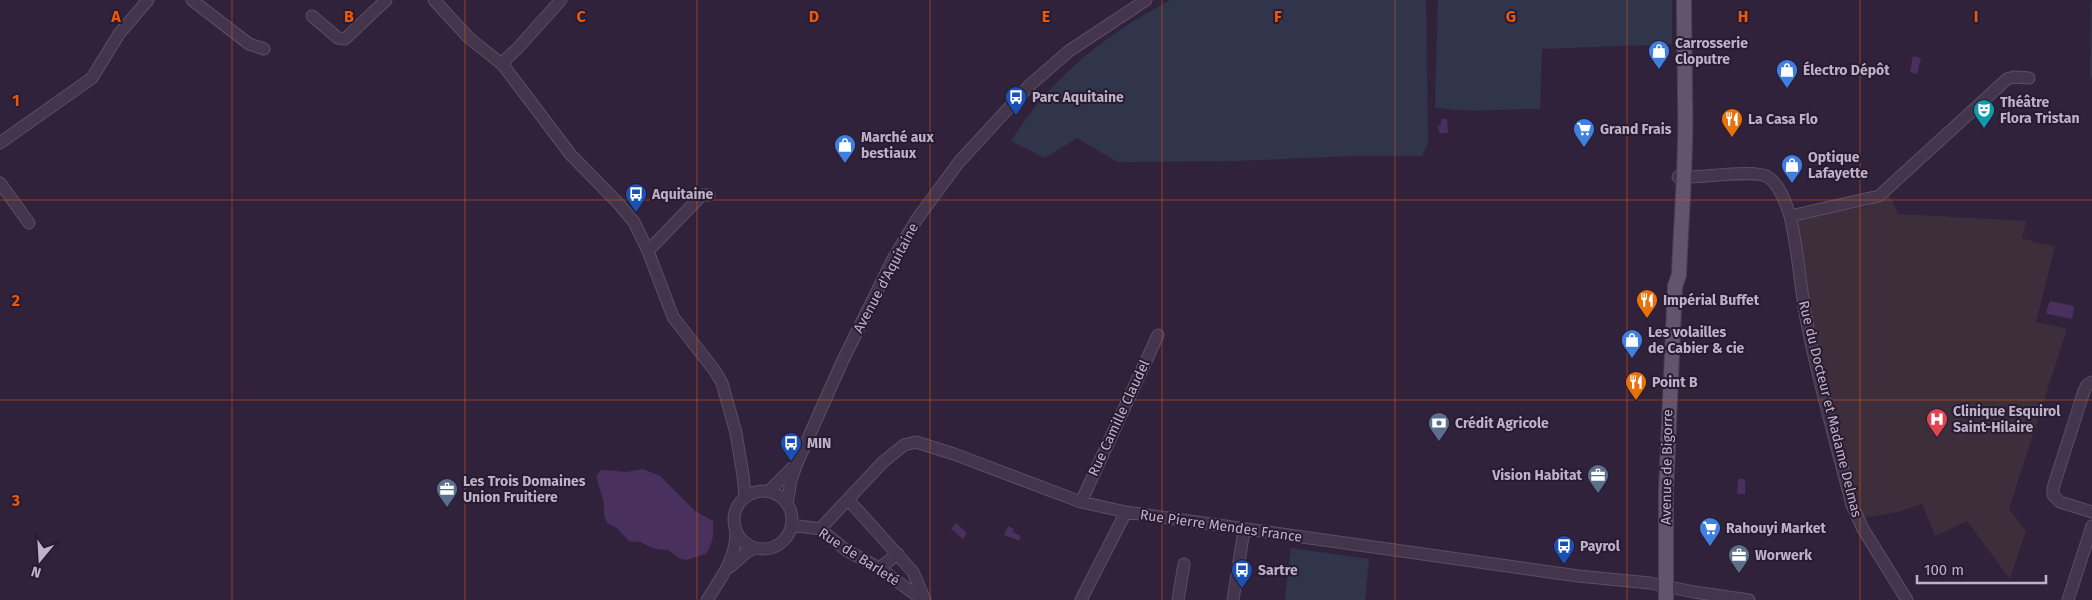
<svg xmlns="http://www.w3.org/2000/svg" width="2092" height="600" font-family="'Fira Sans',sans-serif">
  <rect width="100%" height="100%" fill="#31223c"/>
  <path fill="#3d2e3b" d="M1889,194L1898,214L2026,221L2022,238L2038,243L2055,246L2036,322L2067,329L2009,509L2026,531L2010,579L1967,521L1935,536L1922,504L1898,512L1862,518L1813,332L1795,220L1869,206L1879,196Z"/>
  <path fill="#31354c" d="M1170,0H1426L1428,143L1422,156H1353L1235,161L1117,162L1077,138L1045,158L1011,141C1050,78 1105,35 1170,0Z
    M1438,0H1672V44L1542,49L1540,109C1505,108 1470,114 1435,107Z
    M2091,2H2092V78H2090Z
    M1291,548L1369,559L1365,600H1285Z"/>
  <path fill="#4a315d" d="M1913,56L1921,58L1917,74L1910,72Z
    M1441,119H1447L1448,133H1439L1438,125H1441Z
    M2050,301L2074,306L2072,319L2048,314L2046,312Z
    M643,469L660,476L695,511L713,521C714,534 713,543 706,554L686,560L679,558L668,550L655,549L640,542L629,541L617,528L607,523L604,514V503L596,476L601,470L627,472Z
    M1738,479H1745V494H1737Z
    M956,523L967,533L963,539L951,529Z
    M1008,526L1014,529L1013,532L1021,536L1019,541L1004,535Z"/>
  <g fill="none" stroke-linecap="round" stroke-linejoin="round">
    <g stroke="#5b4e64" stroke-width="13">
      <path id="minor" d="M192,0L249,44L264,49
        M434,0L469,38L503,65L571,155L618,203L634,222L648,251L673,317L715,371L722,383L736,433L743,475L745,496
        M312,16L338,38L345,39L386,0
        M503,65L507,58L517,49L561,0
        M0,143L92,78L119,34L148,0
        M1678,177C1698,179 1754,168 1768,177C1780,185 1786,203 1790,216C1799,253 1800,291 1808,328C1820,388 1837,446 1852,505L1863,529L1907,600
        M0,183L29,223
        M1790,216L1879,196L2007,79L2014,77L2029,78
        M648,251L702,195H709
        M2092,382L2087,385L2084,391L2053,488V495L2060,502L2092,512
        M734 520a29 29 0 1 1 58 0a29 29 0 1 1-58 0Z
        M769,491L792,468
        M1081,502L1158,335
        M787,504L791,480L797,463L843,360L894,257L917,219L959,162L1030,85L1069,51L1146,0
        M853,505L913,572L925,600
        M792,525L820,529L846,550L879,568L923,600
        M820,529L883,462L904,445L916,442L954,454L1081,502L1126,512L1578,576L1650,583L1694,592L1749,600
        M730,567L747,552L755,548
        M879,568L898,554
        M707,600C721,578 736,559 736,532
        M1081,600L1126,512
        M1178,600L1184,564
        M1233,600L1244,530
        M2068,600L2092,526"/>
    </g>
    <g stroke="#4c3f55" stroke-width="16">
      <path id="major" d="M1666,600V491L1675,286L1679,275C1681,217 1687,158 1685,99C1685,66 1684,33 1684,0"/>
    </g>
    <use href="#minor" stroke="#43364c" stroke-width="11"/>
    <use href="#major" stroke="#62546c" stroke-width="14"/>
  </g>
  <path fill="none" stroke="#e8590c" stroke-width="1" stroke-opacity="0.55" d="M232,0V600M465,0V600M697,0V600M930,0V600M1162,0V600M1395,0V600M1627,0V600M1860,0V600M0,200H2092M0,400H2092"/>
  <defs>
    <g id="shop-pin" transform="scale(1.125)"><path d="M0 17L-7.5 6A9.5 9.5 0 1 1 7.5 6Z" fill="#3f7fe0" stroke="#281b31"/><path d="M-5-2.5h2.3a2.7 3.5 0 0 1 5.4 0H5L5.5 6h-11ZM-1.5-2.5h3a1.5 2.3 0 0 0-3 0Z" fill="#fff"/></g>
    <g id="bus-pin" transform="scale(1.125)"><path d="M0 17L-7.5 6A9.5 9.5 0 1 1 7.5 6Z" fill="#1a4fb4" stroke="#281b31"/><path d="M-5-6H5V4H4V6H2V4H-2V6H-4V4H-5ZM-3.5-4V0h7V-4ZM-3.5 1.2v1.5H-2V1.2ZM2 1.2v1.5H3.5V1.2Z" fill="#fff"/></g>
    <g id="theatre-pin" transform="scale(1.125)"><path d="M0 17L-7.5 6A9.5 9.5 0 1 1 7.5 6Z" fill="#0f9aa8" stroke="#281b31"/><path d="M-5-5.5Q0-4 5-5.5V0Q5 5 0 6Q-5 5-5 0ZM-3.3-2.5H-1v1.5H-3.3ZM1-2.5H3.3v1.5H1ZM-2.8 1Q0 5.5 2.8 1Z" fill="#fff"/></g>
    <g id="restaurant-pin" transform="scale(1.125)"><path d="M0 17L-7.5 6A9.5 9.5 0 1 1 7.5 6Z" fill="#e8710a" stroke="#281b31"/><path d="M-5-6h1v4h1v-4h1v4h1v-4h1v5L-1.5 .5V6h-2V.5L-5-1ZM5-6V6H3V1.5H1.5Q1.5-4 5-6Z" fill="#fff"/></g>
    <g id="supermarket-pin" transform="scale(1.125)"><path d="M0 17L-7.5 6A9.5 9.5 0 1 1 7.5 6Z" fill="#3f7fe0" stroke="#281b31"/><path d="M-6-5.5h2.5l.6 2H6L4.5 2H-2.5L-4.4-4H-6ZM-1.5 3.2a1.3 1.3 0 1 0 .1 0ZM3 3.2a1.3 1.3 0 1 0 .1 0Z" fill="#fff"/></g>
    <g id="hospital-pin" transform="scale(1.125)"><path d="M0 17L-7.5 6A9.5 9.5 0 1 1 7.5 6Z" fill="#e0444e" stroke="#281b31"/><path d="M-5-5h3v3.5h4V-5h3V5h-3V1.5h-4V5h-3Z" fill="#fff"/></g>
    <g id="bank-pin" transform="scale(1.125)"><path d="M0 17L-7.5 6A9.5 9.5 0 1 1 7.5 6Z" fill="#5c6f8a" stroke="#281b31"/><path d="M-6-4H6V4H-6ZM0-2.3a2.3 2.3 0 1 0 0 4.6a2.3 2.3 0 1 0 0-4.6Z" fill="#fff"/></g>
    <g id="office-pin" transform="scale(1.125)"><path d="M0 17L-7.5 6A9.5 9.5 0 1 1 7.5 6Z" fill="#5c6f8a" stroke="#281b31"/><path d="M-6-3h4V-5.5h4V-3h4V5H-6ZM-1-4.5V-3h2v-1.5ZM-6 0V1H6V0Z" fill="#fff"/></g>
  </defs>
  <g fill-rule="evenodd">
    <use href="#shop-pin" x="1659" y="51"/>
    <use href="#shop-pin" x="1787" y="70"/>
    <use href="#bus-pin" x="1016" y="97"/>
    <use href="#theatre-pin" x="1984" y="110"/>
    <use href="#restaurant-pin" x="1732" y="119"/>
    <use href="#supermarket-pin" x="1584" y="129"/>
    <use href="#shop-pin" x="845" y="145"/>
    <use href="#shop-pin" x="1792" y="165"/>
    <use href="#bus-pin" x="636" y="194"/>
    <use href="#restaurant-pin" x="1647" y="300"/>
    <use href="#shop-pin" x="1632" y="340"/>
    <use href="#restaurant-pin" x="1636" y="382"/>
    <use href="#hospital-pin" x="1937" y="419"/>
    <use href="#bank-pin" x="1439" y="423"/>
    <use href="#bus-pin" x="791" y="443"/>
    <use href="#office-pin" x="1598" y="475"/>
    <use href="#office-pin" x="447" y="489"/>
    <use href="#supermarket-pin" x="1710" y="528"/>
    <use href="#bus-pin" x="1564" y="546"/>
    <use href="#office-pin" x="1739" y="555"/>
    <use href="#bus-pin" x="1242" y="570"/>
  </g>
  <g text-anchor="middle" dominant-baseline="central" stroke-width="4" stroke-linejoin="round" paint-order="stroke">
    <g font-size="14" font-weight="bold" fill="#bfb2c8" stroke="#281b31" text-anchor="start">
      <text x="1675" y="43">Carrosserie<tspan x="1675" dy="16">Cloputre</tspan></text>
      <text x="1803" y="70">Électro Dépôt</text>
      <text x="1032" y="97">Parc Aquitaine</text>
      <text x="2000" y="102">Théâtre<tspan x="2000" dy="16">Flora Tristan</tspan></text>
      <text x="1748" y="119">La Casa Flo</text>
      <text x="1600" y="129">Grand Frais</text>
      <text x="861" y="137">Marché aux<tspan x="861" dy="16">bestiaux</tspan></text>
      <text x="1808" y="157">Optique<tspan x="1808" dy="16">Lafayette</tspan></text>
      <text x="652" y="194">Aquitaine</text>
      <text x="1663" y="300">Impérial Buffet</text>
      <text x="1648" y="332">Les volailles<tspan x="1648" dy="16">de Cabier &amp; cie</tspan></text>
      <text x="1652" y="382">Point B</text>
      <text x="1953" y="411">Clinique Esquirol<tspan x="1953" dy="16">Saint-Hilaire</tspan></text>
      <text x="1455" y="423">Crédit Agricole</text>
      <text x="807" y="443">MIN</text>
      <text x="1582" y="475" text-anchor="end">Vision Habitat</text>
      <text x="463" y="481">Les Trois Domaines<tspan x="463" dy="16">Union Fruitiere</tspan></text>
      <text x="1726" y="528">Rahouyi Market</text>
      <text x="1580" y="546">Payrol</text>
      <text x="1755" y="555">Worwerk</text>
      <text x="1258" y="570">Sartre</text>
    </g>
    <g font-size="14" fill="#bfb2c8" stroke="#281b31">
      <text transform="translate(886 278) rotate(-62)">Avenue d'Aquitaine</text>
      <text transform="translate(1830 409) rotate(76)">Rue du Docteur et Madame Delmas</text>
      <text transform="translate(1119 418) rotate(-65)">Rue Camille Claudel</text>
      <text transform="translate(1667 467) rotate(-89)">Avenue de Bigorre</text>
      <text transform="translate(1221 526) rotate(8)">Rue Pierre Mendes France</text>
      <text transform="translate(859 557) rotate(33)">Rue de Barleté</text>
    </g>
  </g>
  <g font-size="16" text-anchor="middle" font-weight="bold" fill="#e8590c" stroke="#281b31" stroke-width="4" stroke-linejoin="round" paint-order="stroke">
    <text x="116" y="22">A</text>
    <text x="349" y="22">B</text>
    <text x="581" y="22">C</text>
    <text x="814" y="22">D</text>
    <text x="1046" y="22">E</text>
    <text x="1278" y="22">F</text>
    <text x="1511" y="22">G</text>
    <text x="1743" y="22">H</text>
    <text x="1976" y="22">I</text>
    <text x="16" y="106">1</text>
    <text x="16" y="306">2</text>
    <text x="16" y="506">3</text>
  </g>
  <g transform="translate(40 560) rotate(198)" stroke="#281b31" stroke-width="4" paint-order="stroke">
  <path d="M0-4L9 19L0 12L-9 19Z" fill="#bfb2c8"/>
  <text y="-8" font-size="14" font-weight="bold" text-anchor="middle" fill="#bfb2c8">N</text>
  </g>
  <path d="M1917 575v8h129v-8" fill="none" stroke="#bfb2c8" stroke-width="2.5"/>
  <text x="1924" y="575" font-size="15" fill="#bfb2c8" stroke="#281b31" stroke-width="4" paint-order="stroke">100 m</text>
</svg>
